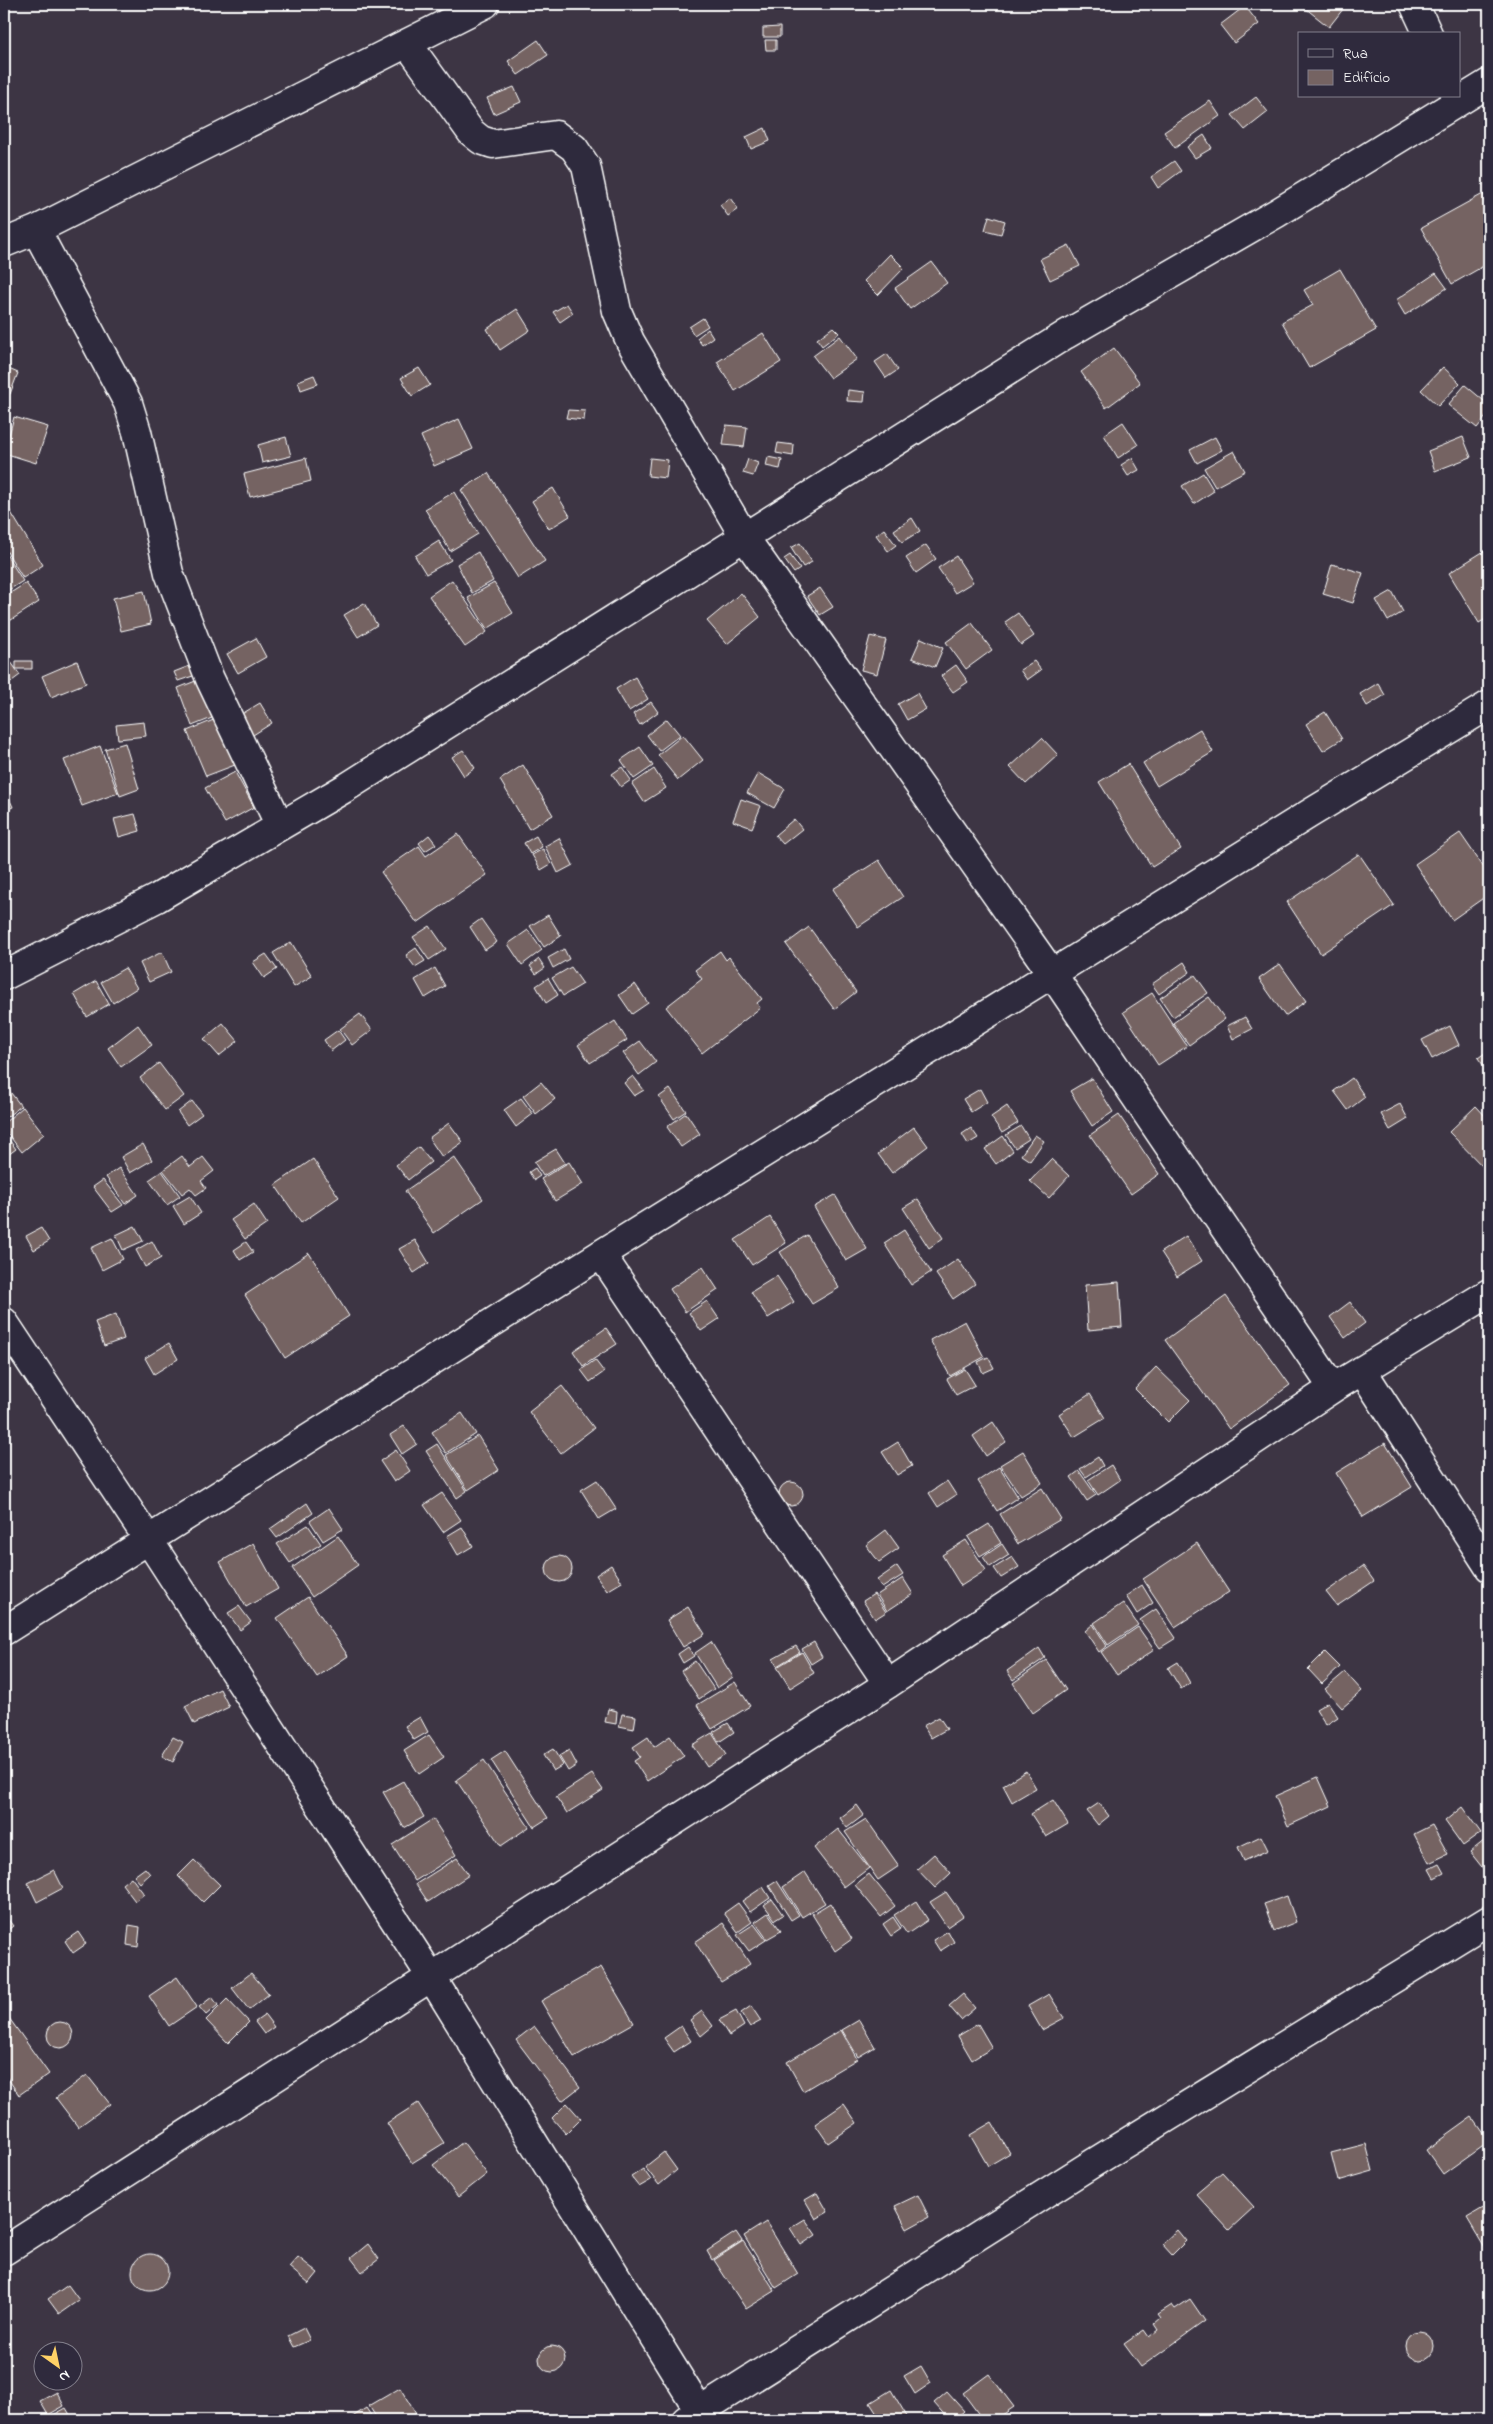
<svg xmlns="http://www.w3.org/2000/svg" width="1493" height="2424" font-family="'Indie Flower',sans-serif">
  <rect width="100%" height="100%" fill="#3d3544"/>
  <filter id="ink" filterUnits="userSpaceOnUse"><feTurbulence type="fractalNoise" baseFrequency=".02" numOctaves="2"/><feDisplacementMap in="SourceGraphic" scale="10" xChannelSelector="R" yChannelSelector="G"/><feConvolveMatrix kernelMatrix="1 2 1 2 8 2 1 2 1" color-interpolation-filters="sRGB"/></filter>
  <g filter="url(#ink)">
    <path fill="#756362" stroke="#fff" d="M1300,4H1347L1329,27Z
      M1245,6L1259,24L1234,43L1220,25Z
      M780,27V37H763V28Z
      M538,40L548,55L518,75L508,61Z
      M765,40H776V50H766Z
      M514,87L521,102L494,114L487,98Z
      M1256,97L1268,112L1245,130L1232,115Z
      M1210,101L1220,116L1175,148L1164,132Z
      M765,128L770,141L751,149L746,137Z
      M1204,135L1212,148L1195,158L1187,147Z
      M1174,161L1181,171L1158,188L1151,177Z
      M1483,194L1489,206V263L1452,284L1421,228Z
      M730,198L738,209L728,216L720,205Z
      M989,216L1005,221L1001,234L985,230Z
      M1069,245L1080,266L1050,280L1040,259Z
      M890,254L904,268L878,295L864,281Z
      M932,262L947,283L910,309L895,288Z
      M1340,269L1376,330L1309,368L1282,322L1313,305L1304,290Z
      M1436,273L1447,288L1405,315L1396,300Z
      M567,304L573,313L560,322L553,312Z
      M517,309L530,330L500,350L487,329Z
      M703,318L708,326L694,335L689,327Z
      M833,327L839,333L822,346L817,339Z
      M708,329L713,337L702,345L697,338Z
      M763,333L781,362L735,391L717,362Z
      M840,336L857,359L830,378L813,356Z
      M1114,348L1140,383L1106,408L1081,372Z
      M887,354L898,370L886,378L875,362Z
      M4,367L18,373L10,394L4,392Z
      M1443,367L1460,383L1438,406L1421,390Z
      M419,368L430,385L412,396L401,378Z
      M314,375L318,384L301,390L298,381Z
      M1465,385L1489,405V413L1477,428L1448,405Z
      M848,390L865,392L864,402L847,401Z
      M568,410L585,411L584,420L566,418Z
      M14,417L48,427L36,463L4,453Z
      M459,419L473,449L434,466L421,436Z
      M1123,422L1138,445L1118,458L1104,435Z
      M726,425L747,427L744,447L723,445Z
      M286,437L291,456L262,463L258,445Z
      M1215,437L1222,450L1197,463L1190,450Z
      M1463,437L1471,457L1435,471L1428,451Z
      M778,443L794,445L793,456L776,453Z
      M1234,451L1245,471L1215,487L1204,468Z
      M768,457L782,460L780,469L766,466Z
      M306,458L311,481L250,497L244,474Z
      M650,458L668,460L666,478L648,476Z
      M1132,458L1139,470L1128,476L1121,465Z
      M748,459L758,463L753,476L743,473Z
      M488,473L545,561L518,578L461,490Z
      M1203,473L1214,491L1194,504L1182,486Z
      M553,488L570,516L549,529L532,501Z
      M454,492L478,534L450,551L425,509Z
      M4,501L43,565L23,578L4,547Z
      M912,518L920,531L902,542L894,530Z
      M884,529L896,545L888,551L876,535Z
      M439,541L451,560L426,574L415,556Z
      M800,543L812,562L803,567L791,548Z
      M926,545L936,559L916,573L906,558Z
      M1489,548V617L1479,623L1449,573Z
      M4,551L23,581L4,593Z
      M478,552L493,581L472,593L457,564Z
      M790,555L800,569L794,573L784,559Z
      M956,556L973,582L955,593L938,568Z
      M1332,564L1363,573L1353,603L1323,594Z
      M452,580L487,632L465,647L429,596Z
      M26,583L39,602L8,622L4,615V597Z
      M494,583L513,613L487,629L468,598Z
      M820,588L833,607L820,615L807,596Z
      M144,591L151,624L121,631L113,598Z
      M1392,591L1403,612L1388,621L1376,600Z
      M741,593L760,617L727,644L707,621Z
      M364,603L377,625L358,637L344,615Z
      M1018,613L1034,636L1021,645L1005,622Z
      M972,623L992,650L966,669L946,642Z
      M870,636L886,640L877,674L861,670Z
      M256,638L266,657L238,673L227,654Z
      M921,638L943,648L935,667L912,658Z
      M4,652L20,675L4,687Z
      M16,661H32V669H16Z
      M77,661L86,683L51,697L42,676Z
      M1034,661L1041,670L1027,680L1020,670Z
      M192,665L196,675L178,681L174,672Z
      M956,665L968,682L953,692L941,676Z
      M635,677L648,699L629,711L616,689Z
      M198,680L212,718L192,726L178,688Z
      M1378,683L1385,695L1367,706L1360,694Z
      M917,693L926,709L907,720L898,704Z
      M651,702L658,712L640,725L633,714Z
      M260,703L272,723L253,735L240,715Z
      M1325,712L1342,739L1323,751L1306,724Z
      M216,719L235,765L206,776L187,731Z
      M667,719L680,735L659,751L647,735Z
      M144,722L146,736L118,739L116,725Z
      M1200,729L1213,752L1157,786L1143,763Z
      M683,735L703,760L678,780L658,755Z
      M1042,738L1058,755L1026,784L1010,767Z
      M125,743L139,789L120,796L105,749Z
      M100,746L118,793L82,806L64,760Z
      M640,747L653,766L634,779L621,760Z
      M463,750L475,768L464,776L452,757Z
      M1128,764L1181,849L1152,867L1099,782Z
      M523,765L553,815L529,829L500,780Z
      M622,767L631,780L621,787L612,774Z
      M654,769L666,788L644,802L632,784Z
      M235,772L254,807L225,823L205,788Z
      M758,773L785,789L774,808L747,793Z
      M4,787L13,807L4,811Z
      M741,799L761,806L752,828L733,821Z
      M135,814L140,831L119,837L114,819Z
      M794,819L802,829L783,844L775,835Z
      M1460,833L1489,875V894L1452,920L1415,864Z
      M458,834L487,875L417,923L381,872L419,846L426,856Z
      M429,835L436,844L425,851L419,843Z
      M536,836L542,847L530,854L524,843Z
      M559,838L573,865L558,873L545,846Z
      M543,849L551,864L541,870L532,855Z
      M1359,854L1394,905L1321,954L1287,902Z
      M879,860L903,897L858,927L833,889Z
      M548,915L561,936L544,947L530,926Z
      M481,919L497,942L485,950L470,927Z
      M430,926L446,949L429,960L413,937Z
      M809,927L856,992L834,1009L786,944Z
      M528,930L542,950L522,965L508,944Z
      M291,942L312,976L294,987L273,953Z
      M416,948L425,961L415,967L406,955Z
      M564,949L569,959L553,968L548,958Z
      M720,951L726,960L729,957L762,999L757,1003L760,1008L702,1053L666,1007L702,979L695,970Z
      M162,952L171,972L149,982L140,963Z
      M266,954L277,969L264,978L253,962Z
      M539,959L545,968L536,974L530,966Z
      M1184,962L1190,972L1159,994L1152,984Z
      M1280,964L1306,1001L1285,1016L1259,979Z
      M571,967L583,984L563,996L552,978Z
      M125,968L137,988L113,1003L101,982Z
      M435,968L445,986L425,998L415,980Z
      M1195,975L1208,993L1173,1017L1160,998Z
      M548,978L558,995L546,1003L536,986Z
      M96,981L109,1004L87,1017L74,994Z
      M635,984L648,1003L632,1014L619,995Z
      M1152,993L1187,1046L1158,1065L1123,1012Z
      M1209,997L1225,1019L1189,1045L1173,1023Z
      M360,1014L372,1030L352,1045L340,1029Z
      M1245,1017L1252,1029L1233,1039L1227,1026Z
      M615,1021L627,1040L590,1063L578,1045Z
      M223,1023L238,1041L219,1056L204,1039Z
      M138,1025L152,1045L121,1067L108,1048Z
      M1450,1026L1459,1045L1432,1059L1422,1040Z
      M338,1030L345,1040L331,1051L324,1040Z
      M640,1041L656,1062L639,1075L623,1053Z
      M1489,1050V1073L1478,1058Z
      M159,1063L184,1096L165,1110L140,1078Z
      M633,1076L644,1090L634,1096L624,1083Z
      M1092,1078L1113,1112L1092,1126L1070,1091Z
      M1352,1078L1365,1097L1348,1110L1334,1091Z
      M541,1082L555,1099L536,1114L523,1096Z
      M4,1084L21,1106L4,1119Z
      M670,1089L686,1111L674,1119L659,1097Z
      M980,1089L987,1102L971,1112L963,1099Z
      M521,1098L533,1114L516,1127L504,1110Z
      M192,1101L202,1114L187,1125L178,1112Z
      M1400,1104L1408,1119L1390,1130L1381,1114Z
      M1007,1106L1018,1123L1002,1133L991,1117Z
      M1476,1106L1489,1120V1173L1449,1132Z
      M23,1107L44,1134L22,1152L4,1129V1123Z
      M686,1113L700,1134L681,1147L667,1127Z
      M1119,1115L1159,1174L1131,1194L1090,1135Z
      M449,1123L463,1142L442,1157L429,1138Z
      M1021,1126L1029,1139L1015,1148L1006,1135Z
      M914,1127L928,1146L892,1173L878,1154Z
      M971,1128L978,1138L968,1144L962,1134Z
      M4,1133L16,1149L4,1158Z
      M1035,1135L1044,1141L1030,1161L1021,1155Z
      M1003,1136L1013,1151L996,1164L985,1149Z
      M143,1144L152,1160L130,1173L121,1157Z
      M419,1147L431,1162L408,1180L396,1165Z
      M556,1149L565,1163L543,1176L534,1162Z
      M182,1156L190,1167L203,1157L214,1171L201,1181L206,1188L196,1195L190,1188L182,1194L163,1170Z
      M454,1157L483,1199L434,1233L405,1191Z
      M313,1159L339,1197L301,1223L275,1185Z
      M1051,1159L1069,1176L1049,1198L1030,1181Z
      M569,1162L583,1184L555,1201L541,1179Z
      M119,1168L138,1195L125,1204L106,1177Z
      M535,1168L540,1176L534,1180L529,1172Z
      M162,1171L180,1196L167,1205L149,1180Z
      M103,1180L123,1205L112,1212L93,1187Z
      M835,1195L867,1249L846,1261L814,1207Z
      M190,1196L201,1213L184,1224L173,1206Z
      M918,1199L943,1238L929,1248L903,1208Z
      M254,1204L267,1224L245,1239L231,1220Z
      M770,1217L786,1243L752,1265L735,1240Z
      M135,1226L143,1241L123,1250L116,1235Z
      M41,1228L49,1241L34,1250L26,1236Z
      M904,1230L931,1272L911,1285L884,1243Z
      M807,1235L839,1288L812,1304L780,1252Z
      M1186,1236L1202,1261L1177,1277L1161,1252Z
      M112,1238L123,1259L102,1270L91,1248Z
      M415,1240L429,1263L414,1273L399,1249Z
      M152,1241L161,1258L145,1267L136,1250Z
      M246,1242L253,1252L240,1260L234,1250Z
      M309,1253L349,1316L285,1358L245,1295Z
      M958,1259L975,1284L953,1299L936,1274Z
      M703,1267L718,1290L685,1312L670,1289Z
      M777,1276L794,1302L768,1318L751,1292Z
      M1119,1282L1122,1327L1088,1330L1085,1285Z
      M1226,1296L1290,1385L1229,1429L1165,1340Z
      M707,1301L719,1319L701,1331L689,1313Z
      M1350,1302L1365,1323L1345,1338L1330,1317Z
      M116,1314L124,1339L104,1346L95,1322Z
      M965,1321L984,1357L950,1376L930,1340Z
      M606,1328L617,1344L583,1366L573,1351Z
      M169,1343L178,1359L154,1374L145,1358Z
      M988,1357L994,1368L983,1373L978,1362Z
      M595,1360L604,1372L590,1382L581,1370Z
      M1156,1367L1190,1400L1168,1422L1135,1389Z
      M965,1369L975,1385L956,1395L947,1379Z
      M562,1386L594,1428L561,1453L529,1412Z
      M1090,1394L1105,1418L1074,1437L1059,1414Z
      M462,1413L476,1434L446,1453L432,1432Z
      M993,1422L1006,1442L986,1456L973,1436Z
      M404,1426L417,1444L402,1454L390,1435Z
      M478,1436L499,1470L468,1490L446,1455Z
      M898,1442L912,1466L897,1475L882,1452Z
      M1385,1443L1412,1487L1363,1517L1336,1473Z
      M437,1444L467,1491L457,1498L426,1451Z
      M396,1450L410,1471L394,1482L380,1461Z
      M1023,1451L1042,1483L1021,1496L1000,1465Z
      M1098,1457L1103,1466L1086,1477L1080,1469Z
      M1111,1465L1120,1480L1098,1495L1088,1480Z
      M999,1467L1018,1497L997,1511L978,1481Z
      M1079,1471L1096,1495L1087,1501L1071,1477Z
      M597,1480L616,1509L599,1519L581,1490Z
      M947,1481L956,1495L938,1507L929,1493Z
      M779 1494a12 12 0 1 1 24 0a12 12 0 1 1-24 0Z
      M1042,1488L1061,1519L1018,1544L1000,1514Z
      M442,1493L461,1520L443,1532L424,1505Z
      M307,1503L313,1513L277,1538L270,1529Z
      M329,1508L343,1529L323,1541L310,1521Z
      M989,1524L1001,1543L980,1556L968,1537Z
      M308,1525L321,1544L290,1563L277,1544Z
      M462,1527L473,1546L458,1555L447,1536Z
      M886,1530L899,1548L879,1562L866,1545Z
      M338,1536L358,1565L312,1597L292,1568Z
      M966,1540L986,1570L961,1586L942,1555Z
      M253,1543L278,1589L246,1607L220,1562Z
      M1197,1543L1229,1592L1175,1627L1143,1579Z
      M1002,1544L1009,1555L990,1567L983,1557Z
      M546 1569a13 13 0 1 1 26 0a13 13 0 1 1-26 0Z
      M1012,1557L1019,1567L1001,1578L994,1568Z
      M611,1565L622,1582L607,1591L596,1575Z
      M897,1566L903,1575L882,1588L877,1580Z
      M1363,1566L1374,1581L1337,1606L1326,1592Z
      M903,1578L913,1594L887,1611L877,1595Z
      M1142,1585L1153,1603L1137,1614L1126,1596Z
      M874,1594L886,1612L875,1619L863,1601Z
      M308,1597L348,1656L317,1677L277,1618Z
      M1123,1603L1138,1625L1108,1645L1094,1623Z
      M239,1606L251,1622L240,1630L228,1613Z
      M688,1607L705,1634L683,1647L667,1620Z
      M1156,1609L1176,1638L1160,1648L1140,1620Z
      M1093,1624L1107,1646L1099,1652L1085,1631Z
      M1138,1627L1154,1650L1117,1675L1101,1652Z
      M711,1642L733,1677L717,1688L695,1653Z
      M814,1642L822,1657L811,1664L802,1649Z
      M796,1646L800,1652L777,1666L773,1659Z
      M688,1647L694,1656L683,1663L678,1654Z
      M1039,1648L1045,1658L1013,1680L1007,1671Z
      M802,1652L814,1673L790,1688L777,1667Z
      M1325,1652L1340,1667L1322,1684L1308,1669Z
      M1046,1660L1066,1690L1033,1713L1013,1683Z
      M695,1661L714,1689L699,1699L681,1671Z
      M1178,1662L1190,1683L1181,1689L1168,1668Z
      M1345,1672L1362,1691L1342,1708L1325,1689Z
      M735,1682L750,1706L712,1729L697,1705Z
      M220,1689L229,1707L194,1724L185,1706Z
      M1328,1702L1338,1717L1326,1725L1316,1709Z
      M608,1709L617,1711L616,1724L605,1722Z
      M622,1714L636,1716L634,1729L619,1726Z
      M420,1717L428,1732L414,1740L405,1726Z
      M939,1717L947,1729L931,1738L923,1726Z
      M728,1723L734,1732L719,1742L713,1732Z
      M712,1733L726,1755L707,1767L692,1745Z
      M429,1735L444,1757L419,1774L404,1751Z
      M670,1736L684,1756L647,1781L634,1761L640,1757L633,1747L648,1737L654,1747Z
      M173,1737L183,1742L173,1762L162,1756Z
      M553,1749L563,1765L553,1771L543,1755Z
      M569,1750L577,1765L568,1771L559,1756Z
      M505,1751L548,1818L534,1827L491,1760Z
      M484,1760L529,1827L501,1846L456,1780Z
      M1026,1771L1036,1788L1012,1802L1003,1785Z
      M592,1774L603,1790L567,1813L556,1797Z
      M1318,1777L1331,1806L1288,1826L1275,1796Z
      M403,1781L424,1817L404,1828L383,1792Z
      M1053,1800L1068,1824L1046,1837L1031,1814Z
      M1099,1803L1109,1816L1098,1825L1087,1811Z
      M857,1805L864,1815L847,1828L840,1818Z
      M1462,1807L1481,1833L1463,1846L1445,1821Z
      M1489,1816V1834L1484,1830L1483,1824Z
      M433,1819L456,1855L415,1881L392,1845Z
      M866,1819L899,1866L878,1880L845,1832Z
      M1432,1825L1448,1854L1429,1863L1414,1834Z
      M838,1829L869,1868L844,1887L814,1848Z
      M1261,1836L1268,1850L1244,1861L1238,1847Z
      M1485,1840L1489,1845V1876L1470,1852Z
      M934,1854L951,1873L935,1888L917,1869Z
      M457,1858L469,1875L428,1902L416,1884Z
      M194,1860L220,1885L203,1902L178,1876Z
      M1439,1864L1444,1873L1434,1878L1429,1869Z
      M145,1868L150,1874L140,1883L134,1876Z
      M54,1870L63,1888L37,1902L28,1883Z
      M805,1872L825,1903L802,1917L783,1887Z
      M869,1874L895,1906L881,1917L855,1885Z
      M131,1877L144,1894L135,1901L122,1884Z
      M777,1881L799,1915L791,1920L769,1886Z
      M763,1887L770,1898L750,1912L742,1901Z
      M946,1892L963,1916L947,1927L930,1902Z
      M1287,1896L1296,1922L1274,1931L1264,1904Z
      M772,1899L783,1915L775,1920L764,1905Z
      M916,1901L928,1920L907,1934L894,1915Z
      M738,1903L752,1922L738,1932L724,1913Z
      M830,1903L852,1939L835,1951L812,1914Z
      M768,1913L781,1931L767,1939L755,1922Z
      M4,1914L13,1926L4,1933Z
      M893,1917L901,1929L891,1936L883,1924Z
      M723,1923L750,1964L721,1982L695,1942Z
      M754,1924L766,1940L749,1951L737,1935Z
      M129,1925L140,1927L138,1947L127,1945Z
      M948,1931L954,1942L940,1951L933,1940Z
      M78,1932L86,1944L73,1953L65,1941Z
      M601,1967L634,2023L574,2057L541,2001Z
      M251,1973L269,1994L249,2010L232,1988Z
      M177,1977L197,2007L169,2026L149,1996Z
      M963,1994L975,2008L961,2020L949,2006Z
      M1049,1994L1064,2018L1042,2030L1028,2006Z
      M212,1997L218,2005L206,2015L199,2007Z
      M227,1999L249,2022L228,2043L206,2020Z
      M751,2006L761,2021L750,2027L741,2013Z
      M4,2011L49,2074L19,2095L4,2073Z
      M702,2011L713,2026L701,2036L690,2020Z
      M736,2011L744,2026L729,2036L719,2020Z
      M265,2015L274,2027L264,2034L255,2022Z
      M859,2020L875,2047L858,2057L842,2030Z
      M47 2035a13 13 0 1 1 26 0a13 13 0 1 1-26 0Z
      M978,2024L992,2048L972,2060L958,2036Z
      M534,2026L580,2087L562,2101L516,2040Z
      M681,2026L691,2041L674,2052L664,2038Z
      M841,2030L857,2059L803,2091L787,2062Z
      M87,2075L110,2104L78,2127L56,2098Z
      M418,2103L444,2143L412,2163L387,2123Z
      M567,2103L581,2119L566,2134L552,2118Z
      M844,2104L857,2123L828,2143L815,2124Z
      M1472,2117L1489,2141L1443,2174L1426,2150Z
      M992,2122L1010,2153L988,2166L970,2135Z
      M463,2142L487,2174L458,2197L433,2165Z
      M1366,2144L1373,2171L1338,2181L1331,2153Z
      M664,2152L677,2170L659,2185L645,2167Z
      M643,2169L651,2180L639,2187L631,2177Z
      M1222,2172L1254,2207L1229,2230L1196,2194Z
      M817,2193L828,2212L816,2219L805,2200Z
      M918,2195L929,2217L907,2229L895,2206Z
      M1489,2205V2255L1467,2218Z
      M805,2219L816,2235L801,2245L790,2228Z
      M766,2222L798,2274L776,2288L744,2236Z
      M1177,2230L1186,2241L1172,2255L1162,2244Z
      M736,2232L742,2241L712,2260L707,2251Z
      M743,2241L775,2291L746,2309L714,2260Z
      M368,2244L379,2259L362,2272L351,2258Z
      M132 2272a18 18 0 1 1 36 0a18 18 0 1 1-36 0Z
      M298,2257L318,2273L309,2284L289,2267Z
      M68,2285L79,2300L59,2314L48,2299Z
      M1190,2299L1205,2321L1141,2367L1124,2344L1144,2330L1149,2337L1158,2330L1154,2324L1161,2318L1158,2314L1172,2305L1175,2309Z
      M304,2328L310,2340L294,2347L288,2336Z
      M1406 2346a14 14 0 1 1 28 0a14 14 0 1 1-28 0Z
      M539 2359a13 13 0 1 1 26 0a13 13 0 1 1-26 0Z
      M921,2366L931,2383L915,2394L904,2376Z
      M989,2374L1014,2407L995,2420H983L963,2393Z
      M400,2388L416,2414L405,2420H378L369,2406Z
      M891,2390L909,2420H881L870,2403Z
      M57,2392L64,2406L48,2415L40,2401Z
      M947,2392L964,2411L954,2420H949L934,2403Z
      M66,2408L73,2420H46V2419Z
      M366,2408L374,2420H348Z
      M1451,2416L1462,2417L1466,2420H1443Z"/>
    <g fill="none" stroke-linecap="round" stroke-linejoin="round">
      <g stroke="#fff" stroke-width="31">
        <path id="minor" d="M1414,4L1428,34
          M407,43L471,132L481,140L493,144L556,135L574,148L586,166L617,311L630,341L745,538L1053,975L1333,1388
          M36,230L128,403L137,432L169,573L210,679L280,826
          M4,243L36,230L485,4
          M4,976L157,898L347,787L1065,335L1277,213L1489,83
          M601,1254L888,1684
          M4,1322L148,1539L432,1978L705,2420
          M1362,1370L1489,1567
          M4,1631L601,1254L1309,814L1489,705
          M4,2251L888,1684L1333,1388L1489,1293
          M686,2420L1090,2165L1489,1920"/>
      </g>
      <use href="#minor" stroke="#2f2a3d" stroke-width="28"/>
    </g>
  </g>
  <rect width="1493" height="2424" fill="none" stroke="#2f2a3d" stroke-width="20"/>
  <rect x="10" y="10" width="1473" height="2404" fill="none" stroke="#fff" stroke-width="2" filter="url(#ink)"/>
  <rect x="1298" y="32" width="162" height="65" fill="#2f2a3d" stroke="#827f8b"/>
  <rect x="1308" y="49" width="25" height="8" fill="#2f2a3d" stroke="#827f8b"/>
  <text x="1343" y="58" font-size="15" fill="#ffffff">Rua</text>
  <rect x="1308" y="70" width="25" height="15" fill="#756362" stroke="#827f8b"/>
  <text x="1343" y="82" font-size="15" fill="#ffffff">Edifício</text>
  <g transform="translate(58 2366) rotate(147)"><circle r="24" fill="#2f2a3d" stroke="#827f8b"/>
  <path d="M0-4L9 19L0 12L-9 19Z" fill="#ffd166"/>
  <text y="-8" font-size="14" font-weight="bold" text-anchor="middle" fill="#ffffff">N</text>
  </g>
</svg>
